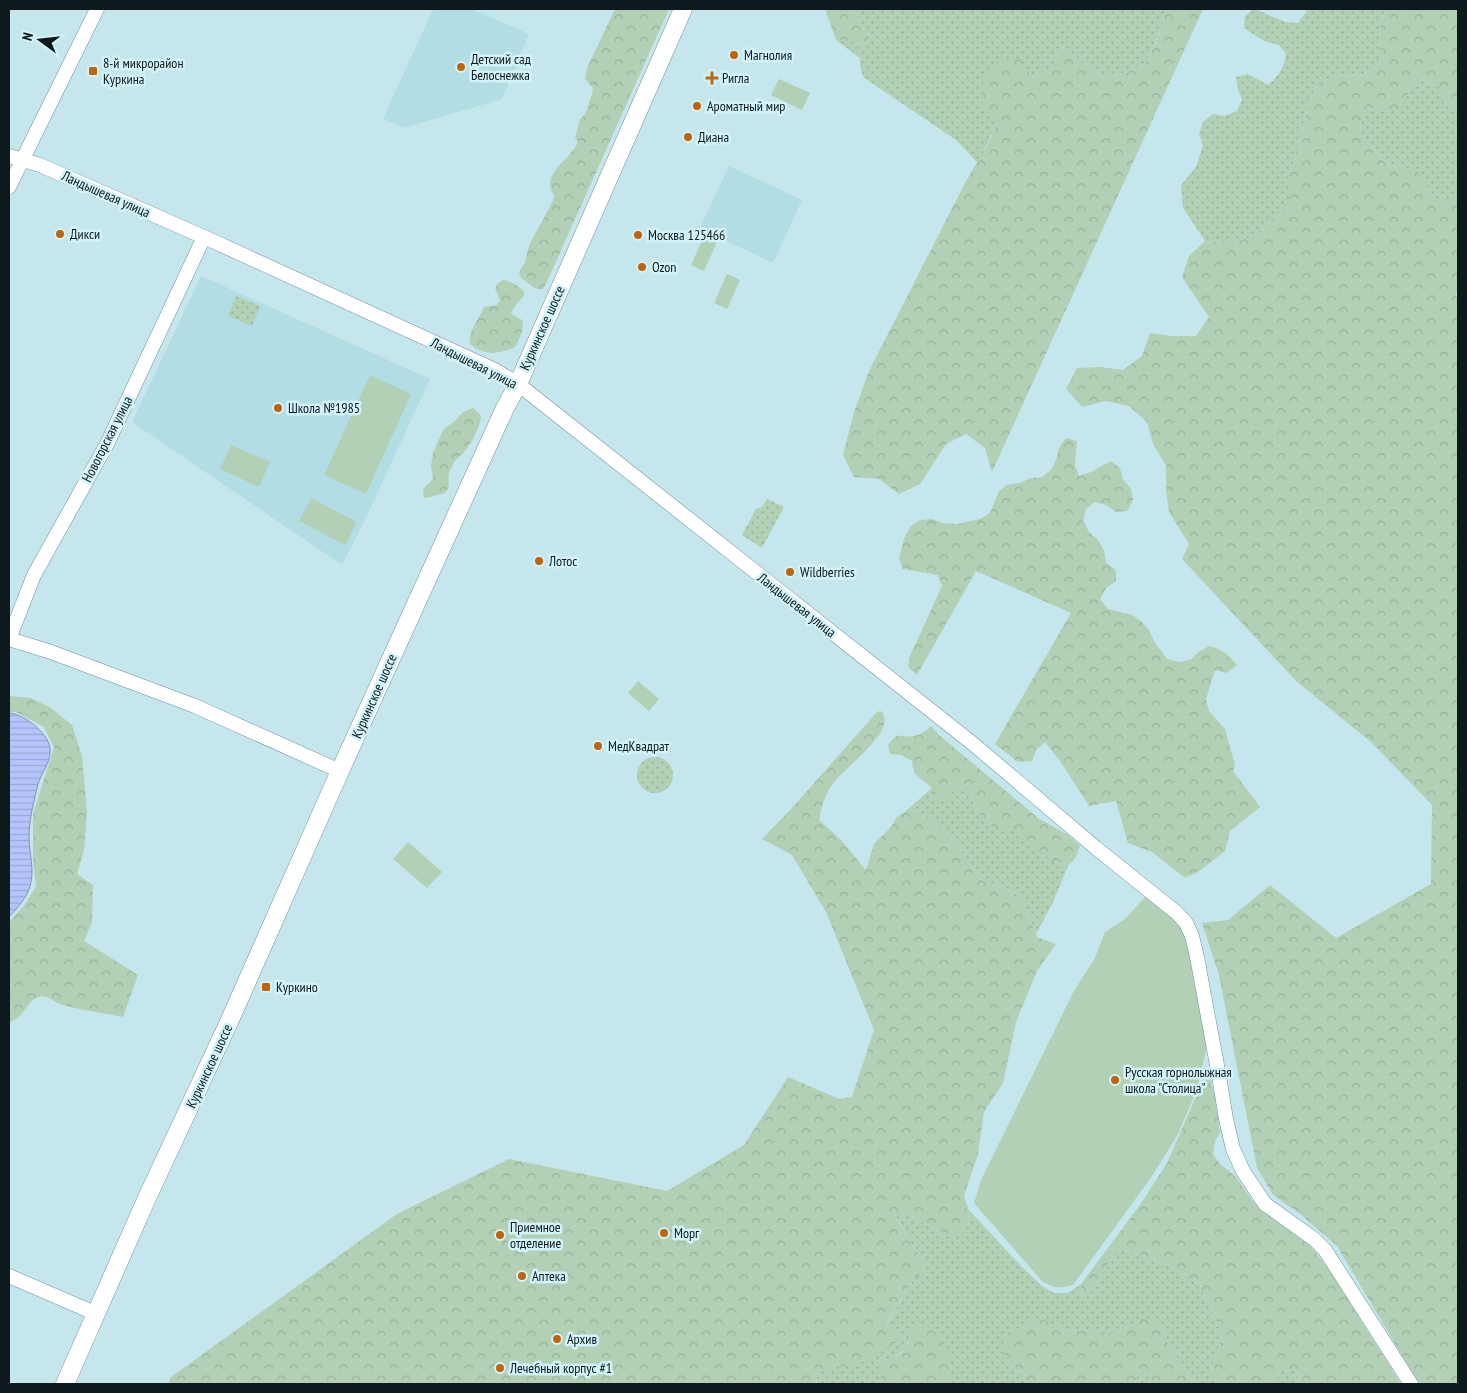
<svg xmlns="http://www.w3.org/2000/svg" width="1467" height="1393" font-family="'PT Sans Narrow',sans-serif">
  <defs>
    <pattern id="grass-dots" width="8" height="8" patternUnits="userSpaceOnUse" patternTransform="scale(1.25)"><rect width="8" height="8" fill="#b1d0b5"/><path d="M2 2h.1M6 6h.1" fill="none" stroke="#97b29b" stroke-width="1.8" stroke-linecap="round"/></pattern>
    <pattern id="forest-crowns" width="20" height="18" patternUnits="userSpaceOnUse" patternTransform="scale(1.25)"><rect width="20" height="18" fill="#b1d0b5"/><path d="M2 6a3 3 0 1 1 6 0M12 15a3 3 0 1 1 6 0" fill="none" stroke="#97b29b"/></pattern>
    <pattern id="water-rules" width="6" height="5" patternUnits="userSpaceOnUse" patternTransform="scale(1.25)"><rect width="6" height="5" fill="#b5c4fc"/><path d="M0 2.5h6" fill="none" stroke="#9aa8d7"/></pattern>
  </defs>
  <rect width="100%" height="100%" fill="#c5e6ec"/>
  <path fill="#b2dde5" d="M433,9H472L529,34L502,99L404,128L383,119Z
    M729,166L802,200L773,263L700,228Z
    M201,276L430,379L363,524L342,565L132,422Z"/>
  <path fill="url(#grass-dots)" d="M854,9H1167C1163,22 1151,59 1141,66C1128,74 1112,75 1098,77L1064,46L1052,66L1033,79L998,121L978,163L956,140L863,77L860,65V58L836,40L867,44L869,33L861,24Z
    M1253,9H1255L1285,22L1298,23L1308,9H1386C1377,27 1379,45 1381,65L1360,76L1337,75L1317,84L1308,107L1289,179V205L1252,237L1228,243L1205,241L1183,208L1181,185L1196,167L1203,145L1199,134L1203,122L1213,114L1224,116L1237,111L1242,100L1238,89L1236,77L1248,74L1268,85C1279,75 1284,69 1286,54L1279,45L1264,41L1244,28L1245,16Z
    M1418,77L1439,87L1449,109L1458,114V201L1446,202L1434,199L1430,189L1404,167L1391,166L1381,158L1360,131L1361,119L1366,108L1377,109L1389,112L1407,96L1410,85Z
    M236,296L260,306L252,326L228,316Z
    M767,499L784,507L762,548L742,535L756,509L762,507Z
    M637 775a18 18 0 1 1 36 0a18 18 0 1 1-36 0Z
    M965,784L971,794L974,805L987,825L1011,828L1056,863L1068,866L1053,902L1036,934L1023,901L1015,893L980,879L973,870L968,860L946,832L918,811L907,810L932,788L936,798L954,790Z
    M968,1209L1022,1267L1042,1286L1054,1293H1068L1081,1284L1082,1301L1093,1291L1106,1266L1121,1248L1171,1267L1200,1285L1223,1335L1212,1365L1211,1377L1220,1384H1198L1190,1377L1184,1366L1169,1348L1163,1324L1142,1319L1121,1330L1110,1333L1098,1330L1063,1331L1054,1325L1032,1321L1024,1329L1008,1359L1026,1376V1384H950L911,1333C906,1354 899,1355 880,1362V1374L882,1384H816L818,1371L840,1366L905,1337L886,1325L913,1280L924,1272L922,1258L914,1248L894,1213L910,1215L949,1237L969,1224Z
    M1293,1369L1299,1372L1296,1384H1272L1283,1370Z
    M1140,1370L1149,1378L1150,1384H1134Z"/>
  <path fill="url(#forest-crowns)" d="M615,9H669L546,284L543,289H536L521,278L519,273L521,268L525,263L529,245L553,201L554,195C539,174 571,160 578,142L575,137L580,119L585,115L592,94L593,88L585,79L587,68Z
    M825,9H854L861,24L869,33L867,44L836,40Z
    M1167,9H1203L992,472L985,448L966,434L946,444L920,484L899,494L879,479L854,477L843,455L854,412L869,371L965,183L989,142L998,121L982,103L983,81L997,62L1020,59L1033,79L1052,66L1064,46L1098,77C1112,75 1128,74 1141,66C1152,59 1163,22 1167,9Z
    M1386,9H1458V114L1449,109L1439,87L1418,77L1410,85L1407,96L1400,107L1389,112L1377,109L1366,108L1361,119L1360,131C1369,141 1376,155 1388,164C1393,168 1397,166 1403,167C1422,169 1428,183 1434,199L1446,202L1458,201V292L1455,295L1458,297V1384H1419L1337,1246L1299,1213L1273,1195L1257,1168L1219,975L1202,923L1228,920L1270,885L1336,938L1431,884L1432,805L1371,742L1296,681L1182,559L1189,544L1169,512L1166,489V465L1153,444L1147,422L1129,406L1106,401L1082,407L1066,389L1077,368L1100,367L1123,370L1142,356L1150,333L1172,336H1196L1209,317L1182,277L1189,256L1205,241L1228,243L1252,237L1289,205V179L1308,107L1317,84L1337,75L1360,76L1381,65C1379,45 1377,27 1386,9Z
    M503,280C512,282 521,286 525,294L513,309L511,314L522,320C525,330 519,338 515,347C500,354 484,356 470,344C468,329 479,321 484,307L497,305L500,300L495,288L498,283Z
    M473,408L481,416C481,425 471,444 465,451C462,455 457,458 454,462C453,466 450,470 449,473C447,480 451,486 446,492C443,494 428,498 424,498C421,486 427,487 433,478L431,466L433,453L442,432L445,428L455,421L463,412Z
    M1066,438L1077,441L1075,465L1079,476L1091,472L1111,461L1120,468L1123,479L1131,489L1133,500L1127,511L1116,512L1106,505L1095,502L1086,509L1083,521L1089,532L1098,540L1104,551L1106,563L1116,570V581L1106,588L1100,599L1108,609L1132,615L1141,621L1149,630L1154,641L1167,659L1179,662L1190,660L1199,652L1209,646C1223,650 1228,654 1237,665L1226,673L1215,670L1206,699L1209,711L1225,729L1235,765L1233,771L1260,807L1230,831L1225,851L1198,872L1185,878L1152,852L1128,843L1116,801L1089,806L1062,764L1045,742L1036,750L1032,761L1018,762L995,744L1071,613L976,571L917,675L908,667L910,656L942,586L938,575L903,569L899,558L905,536L911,526L920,520L932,519L943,523L957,524L980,519L990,513L999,491L1007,485L1020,483L1031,478L1042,477L1051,470L1056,460L1059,448Z
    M9,696L31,698L51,708L72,725L82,756L87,812L84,850L77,874L93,885L92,922L84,941L138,975L123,1017C104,1013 78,1010 60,1004C53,1001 46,994 38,997C26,1001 25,1018 9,1022V922L23,907L36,887L33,860V814L54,747L44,727L16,712H9Z
    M881,711C899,729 846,767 835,781C825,793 822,805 819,820L841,840L866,870L874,844L891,827L897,817L907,810L918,811L946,832L968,860L973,870L980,879L1015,893L1023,901L1037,937L1056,944L1037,971L1016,1022L1003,1083L984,1112L978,1154L964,1196L968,1209L969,1224L964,1233L949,1237L910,1215L894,1214L914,1248L922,1258L924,1272L913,1280L886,1324L905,1337L866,1361L818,1371L816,1384H168L171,1377L397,1214L509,1159L667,1191L744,1145L788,1077L839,1099L852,1097L874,1030L826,912L792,855L762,839L792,808L877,712Z
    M931,726L939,735L1038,818L1068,835L1080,846L1076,857L1068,866L1056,863L1011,829L987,825L974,805L971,794L965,784L954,790L948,800L936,798L932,788L914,773L912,761L901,755L890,754L888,745C900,729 899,739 913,736C921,735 926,731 931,726Z
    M1208,1069L1215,1098L1220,1133L1215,1141L1213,1154L1220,1164L1235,1176L1254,1203L1308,1243L1328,1268L1401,1384H1296L1299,1372L1293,1369L1283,1370L1272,1384H1220L1211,1377L1212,1365L1223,1335L1200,1285L1171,1267L1121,1248L1106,1266L1093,1291L1082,1302L1081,1284L1140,1205L1167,1163Z
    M1153,1317L1163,1324L1169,1348L1184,1366L1190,1377L1198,1384H1150L1149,1378L1140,1370L1134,1384H1026V1375C1008,1360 992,1351 1012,1328L1024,1329L1032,1321L1044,1320L1054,1325L1063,1331L1098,1330L1110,1333L1121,1330L1142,1319Z
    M919,1324C930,1327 932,1329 939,1337C953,1353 948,1365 950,1384H882L880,1374V1362L901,1354L908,1344L911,1333Z"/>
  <path fill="#b1d0b5" d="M779,79L810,93L802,110L771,95Z
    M704,236L717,242L704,271L691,265Z
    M727,274L740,280L727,309L714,303Z
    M370,375L411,394L366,494L324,475Z
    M231,445L270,462L259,487L220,469Z
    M311,498L357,522L345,545L299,521Z
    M638,681L659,699L649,711L628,693Z
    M408,842L442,872L427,888L393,859Z
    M1148,894L1181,926L1188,940L1209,1038L1196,1092L1177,1136L1152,1176L1073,1285C1059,1289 1056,1288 1043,1282L974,1203L981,1180L1074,991L1095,958L1105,932L1125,919Z"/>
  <path fill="url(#water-rules)" stroke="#8391b9" d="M9,713C24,714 52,735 50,752C50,763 41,774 38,784C34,801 29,819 29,837C29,853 35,870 30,886C27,898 17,908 9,917Z"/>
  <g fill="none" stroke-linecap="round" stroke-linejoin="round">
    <g stroke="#729197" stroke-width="15">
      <path id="minor" d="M9,156L40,165L204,237L495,370L518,384L972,743L1096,848L1177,913L1186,923L1192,936L1197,957L1219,1076L1226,1119L1233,1149L1243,1171L1265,1204L1314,1239L1325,1250L1411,1384
        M9,187L97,9
        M9,639L34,575L107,444L204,237
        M9,639L51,652L195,706L340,771
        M9,1276L97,1314"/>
    </g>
    <g stroke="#729197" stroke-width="19">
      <path id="major" d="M65,1384L146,1200L229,1022L340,771L505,408L518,384L683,9"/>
    </g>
    <use href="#minor" stroke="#fff" stroke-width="14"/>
    <use href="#major" stroke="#fff" stroke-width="18"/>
  </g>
  <g fill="#bf640a" stroke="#d2f3fa" stroke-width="2">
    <circle cx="734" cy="55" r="5"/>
    <circle cx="461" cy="67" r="5"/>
    <rect x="88" y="66" width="10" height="10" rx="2.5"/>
    <path d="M709.5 70.5h5v5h5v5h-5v5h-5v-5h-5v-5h5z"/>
    <circle cx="697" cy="106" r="5"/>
    <circle cx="688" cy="137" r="5"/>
    <circle cx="60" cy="234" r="5"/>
    <circle cx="638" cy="235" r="5"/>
    <circle cx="642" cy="267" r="5"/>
    <circle cx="278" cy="408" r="5"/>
    <circle cx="539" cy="561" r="5"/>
    <circle cx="790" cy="572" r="5"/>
    <circle cx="598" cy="746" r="5"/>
    <rect x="261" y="982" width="10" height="10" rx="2.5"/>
    <circle cx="1115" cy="1080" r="5"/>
    <circle cx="664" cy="1233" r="5"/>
    <circle cx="500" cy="1235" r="5"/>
    <circle cx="522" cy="1276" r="5"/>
    <circle cx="557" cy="1339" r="5"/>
    <circle cx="500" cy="1368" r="5"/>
  </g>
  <g text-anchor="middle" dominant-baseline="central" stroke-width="5" stroke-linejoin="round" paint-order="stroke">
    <g font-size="14" fill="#0d191c" stroke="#d2f3fa" text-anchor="start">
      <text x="744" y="55">Магнолия</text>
      <text x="471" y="59">Детский сад<tspan x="471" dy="16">Белоснежка</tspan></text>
      <text x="103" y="63">8-й микрорайон<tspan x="103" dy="16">Куркина</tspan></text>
      <text x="722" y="78">Ригла</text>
      <text x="707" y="106">Ароматный мир</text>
      <text x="698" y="137">Диана</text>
      <text x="70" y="234">Дикси</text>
      <text x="648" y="235">Москва 125466</text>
      <text x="652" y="267">Ozon</text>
      <text x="288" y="408">Школа №1985</text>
      <text x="549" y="561">Лотос</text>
      <text x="800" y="572">Wildberries</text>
      <text x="608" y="746">МедКвадрат</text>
      <text x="276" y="987">Куркино</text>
      <text x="1125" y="1072">Русская горнолыжная<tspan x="1125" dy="16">школа "Столица"</tspan></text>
      <text x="510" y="1227">Приемное<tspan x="510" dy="16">отделение</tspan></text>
      <text x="674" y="1233">Морг</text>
      <text x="532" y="1276">Аптека</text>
      <text x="567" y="1339">Архив</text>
      <text x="510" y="1368">Лечебный корпус #1</text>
    </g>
    <g font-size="14" fill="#0d191c" stroke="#d2f3fa">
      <text transform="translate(106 194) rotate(24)">Ландышевая улица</text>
      <text transform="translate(542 328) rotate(-66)">Куркинское шоссе</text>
      <text transform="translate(474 363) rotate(27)">Ландышевая улица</text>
      <text transform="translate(107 439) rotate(-63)">Новогорская улица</text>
      <text transform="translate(797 605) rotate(38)">Ландышевая улица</text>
      <text transform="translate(374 696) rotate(-66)">Куркинское шоссе</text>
      <text transform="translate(209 1066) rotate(-65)">Куркинское шоссе</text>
    </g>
  </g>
  <rect width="1467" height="1393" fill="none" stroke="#0d191c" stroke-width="20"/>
  <g transform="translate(40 40) rotate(285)" stroke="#d2f3fa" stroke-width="4" paint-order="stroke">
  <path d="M0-4L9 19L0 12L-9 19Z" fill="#0d191c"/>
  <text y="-8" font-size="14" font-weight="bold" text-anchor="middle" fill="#0d191c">N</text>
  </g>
</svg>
